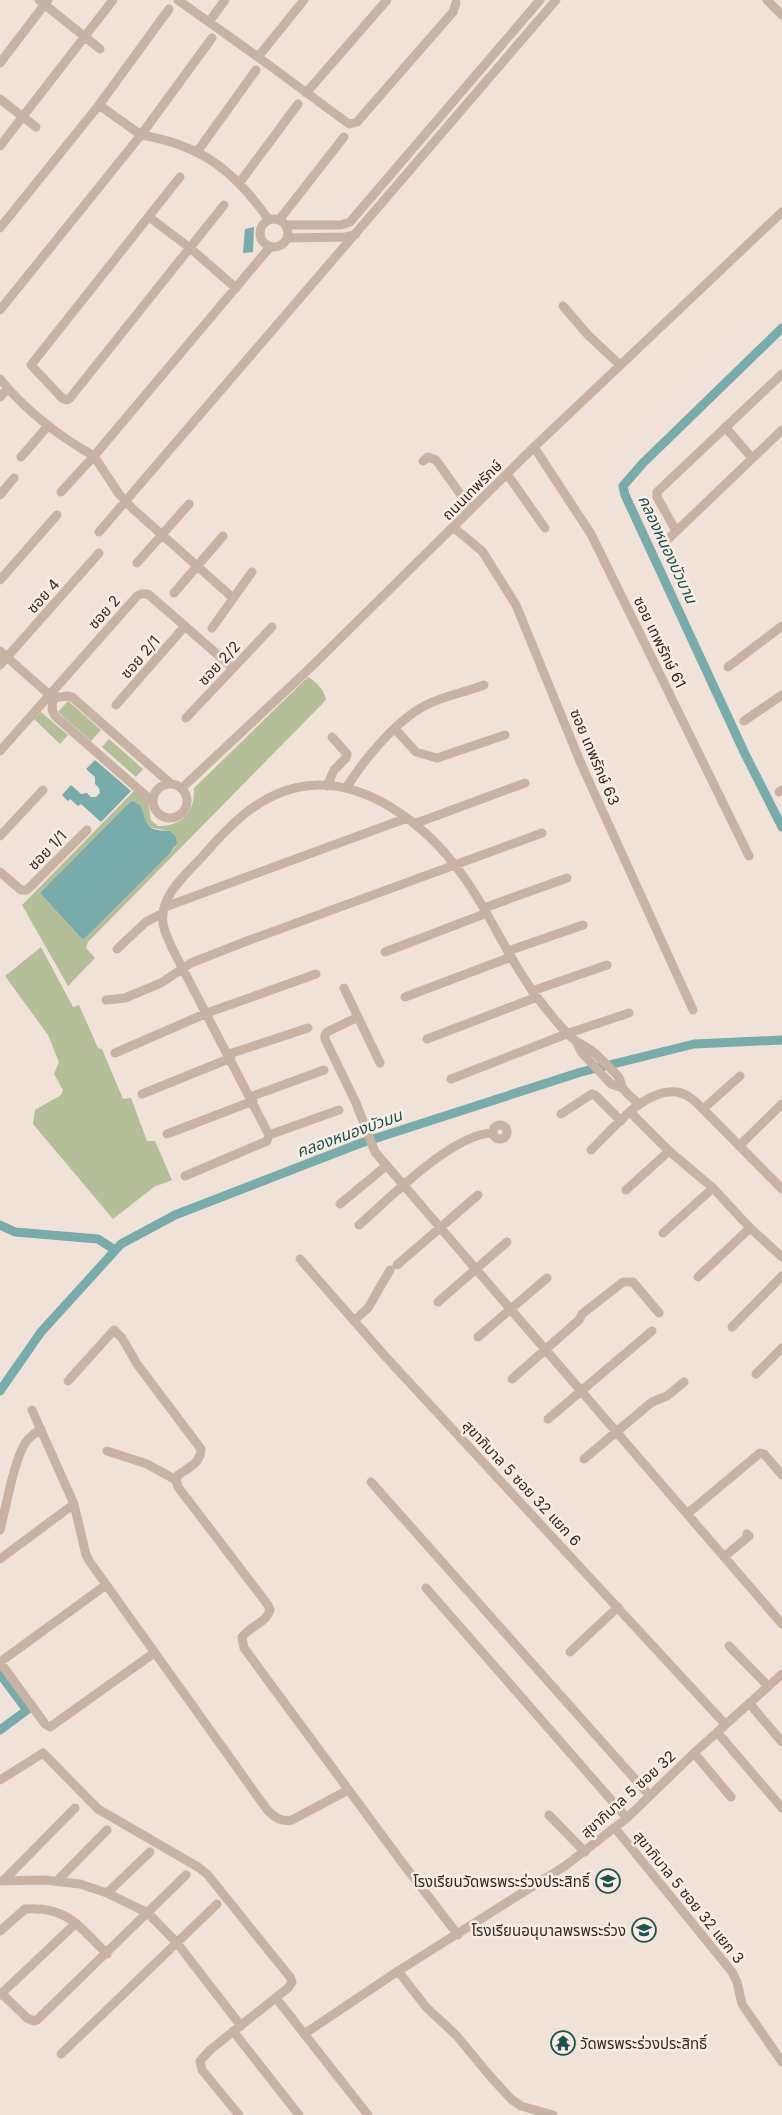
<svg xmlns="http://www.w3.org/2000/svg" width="782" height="2115" font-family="Inter,'Noto Sans Thai',sans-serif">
  <rect width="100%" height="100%" fill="#f0e2d8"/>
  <path fill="#b4be99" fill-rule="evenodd" d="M308,677C316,681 325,691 326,700L88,942L86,948L95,958L68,986L22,905L134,791L148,802L151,820L158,826C183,826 195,812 194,788ZM133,801L140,805C142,809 142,812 143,817C146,831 160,828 170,831L175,847L83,940L40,893L130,802Z
    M68,701L101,730L91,741L58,712Z
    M41,712L68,735L60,744L34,719Z
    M109,739L143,769L136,777L102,747Z
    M41,947L73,1007L79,1005L98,1048L102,1049L123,1099L131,1098L147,1141H155L172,1180L154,1187L113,1219L33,1124L35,1110L61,1095L63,1090L54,1074L59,1062L48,1035L5,976Z"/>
  <path fill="#78aba9" d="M254,227L253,252L243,253L245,229Z
    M95,760L131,791L101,822L81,804L78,806L70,799L68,801L62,795L71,785L81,794L87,793L91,797H96L100,793L99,788L95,784V777L86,769Z
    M133,801L140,805C145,814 143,828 158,830C162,831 166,830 170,831L176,837L177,843L169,854L83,940L40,893L130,802Z"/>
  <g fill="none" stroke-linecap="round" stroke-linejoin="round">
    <path stroke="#78aba9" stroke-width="9" d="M782,328L643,463L623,486L625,495L745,754L782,827
      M0,1225L15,1232L98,1239L115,1250
      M0,1391L41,1332L121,1244L175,1215L361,1143L581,1072L694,1044L782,1040
      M0,1674L27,1710L0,1730"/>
    <path stroke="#c7b2a4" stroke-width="9" d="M39,0L100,49
      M178,0L258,57
      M304,0L258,57L349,124L357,122L453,12L456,3
      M767,0L782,15
      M209,22L225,0
      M0,63L48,0
      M306,93L387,0
      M0,99L36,127
      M99,105L141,135L212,38
      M0,146L113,0
      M197,152L256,70
      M180,177L31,365L62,398L67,400L70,398L224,205
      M240,182L298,104
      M149,217L190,248L236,288
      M260 233a14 14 0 1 1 28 0a14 14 0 1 1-28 0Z
      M279,220L344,137
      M285,225H341L350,222L540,0
      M0,228L99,105L169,9
      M287,238L345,237L356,234
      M563,306L588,335L620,365
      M0,310L141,135C201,145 234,170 269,220
      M0,379C27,412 57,435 94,456L270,247
      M0,397L8,388
      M725,427L752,458
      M534,447L591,534L749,856
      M21,457L47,427
      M423,461L428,457L436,460L471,509
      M507,474L545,528
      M61,492L94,456L119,494L133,509L233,598
      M0,495L14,478
      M453,527L482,551L516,605L582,766L693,1010
      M676,531L657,497V492L782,374
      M99,532L556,0
      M663,544L782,430
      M137,563L189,504
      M0,580L57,515
      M174,593L223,536
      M212,628L252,572
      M0,651L53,698
      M0,665L99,553
      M728,667L782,626
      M53,698L67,696L72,697L171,784
      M53,698L52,710L55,716L153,802
      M116,705L185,626
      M186,718L272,627
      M744,721L782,695
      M395,729L416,752L437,758L505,735
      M0,751L137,596L141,594H148L233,668
      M153 801a17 17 0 1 1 34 0a17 17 0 1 1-34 0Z
      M327,786L334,770L346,758L347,754L332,737
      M182,788L309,669L534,447L782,212
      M346,788C364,760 395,721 426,705C444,696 466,692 484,685
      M779,792L782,790
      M414,824L525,783
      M0,836L43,790
      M0,872L21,890H27L87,830
      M165,907L407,818
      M484,908L567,878
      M117,949L146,922L163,913
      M508,951L583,925
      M385,952L487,913
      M344,988L380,1063
      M532,991L607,965
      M405,997L511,957
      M106,1000L125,998L161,983L191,963L247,941L542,833
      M358,1017L327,1032L325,1035V1039L356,1103L375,1152L782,1624
      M427,1039L537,997
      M576,1041L582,1053L611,1084L622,1088
      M115,1053L207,1013L316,974
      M229,1054L308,1028
      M451,1079L569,1033L629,1013
      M142,1094L231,1058
      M250,1097L324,1070
      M703,1109L740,1076
      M630,1112L669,1151L713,1188L750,1228L782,1257
      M561,1114L592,1094L595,1095L621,1121
      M493 1132a7 7 0 1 1 14 0a7 7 0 1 1-14 0Z
      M167,1134L253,1101
      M269,1135L339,1110
      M739,1146L782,1104
      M591,1150C612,1130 644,1088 677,1092C688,1094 696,1102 703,1109L782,1189
      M185,1176L267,1141L269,1135L172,948C169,940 164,932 163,923C159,897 186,874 202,857C227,828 256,797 295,788C361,772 427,825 463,876C490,913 507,956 534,993C543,1005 564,1033 576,1041C584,1046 591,1049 598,1056C604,1063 614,1070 619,1078C621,1081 621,1085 623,1088C626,1094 634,1099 639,1104
      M626,1190L669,1151
      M340,1204L386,1166
      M359,1225C389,1199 453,1133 493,1133
      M663,1233L713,1188
      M300,1259L384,1355L725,1724
      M397,1265L478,1195
      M698,1277L750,1228
      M438,1302L507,1242
      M355,1320L368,1308L390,1270
      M732,1327L782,1276
      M478,1337L547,1278
      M756,1374L782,1348
      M512,1379L579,1320L582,1314L623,1282H633L659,1313
      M68,1381L114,1330L122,1338L137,1364L201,1449C201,1463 188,1468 178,1475L176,1480L178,1487L268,1605L270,1610C266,1623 250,1626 242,1637L244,1648L401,1861L458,1935
      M32,1410L74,1504L86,1555L90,1562L268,1811C276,1818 281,1822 292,1820L348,1790
      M548,1419L652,1331
      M107,1451L147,1464L176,1480
      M584,1459L652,1402L667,1396L684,1382
      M371,1482L650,1796
      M687,1514L760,1453L764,1454L782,1475
      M0,1530C6,1508 14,1459 26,1442C30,1436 35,1433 41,1429
      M724,1557L749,1536L747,1534
      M0,1559L74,1504
      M426,1588L627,1818
      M729,1646L768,1686
      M570,1652L618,1607
      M0,1662L45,1724L50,1727L154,1653
      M0,1662L106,1585
      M749,1703L782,1742
      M717,1732L782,1808
      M694,1753L731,1797
      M0,1780L43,1753L98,1809L198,1867L207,1874L290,1977L292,1982L288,1988L210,2050L200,2061L202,2070L239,2115
      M549,1815L585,1852
      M615,1828L732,1972L737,1982L742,2004L782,2062
      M0,1881L44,1880L80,1884L107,1893L148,1913L177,1943L241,2026
      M3,1881L75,1808
      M57,1881L107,1830
      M107,1893L150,1852
      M0,1931L25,1909C67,1906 79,1926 107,1954
      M398,1971L426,2007L456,2035L490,2076L511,2099L521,2106L553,2115
      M1,1993L27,2018L34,2021L37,2020L186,1875
      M0,1995L76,1923
      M276,1998L368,2115
      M233,2031L299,2115
      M304,2034L398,1971L565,1866L627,1818L694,1753L782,1674
      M61,2054L217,1904"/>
  </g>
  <defs>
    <g id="school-ring" transform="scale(1.25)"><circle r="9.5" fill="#f8ede4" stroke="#1d5251" stroke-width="1.5"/><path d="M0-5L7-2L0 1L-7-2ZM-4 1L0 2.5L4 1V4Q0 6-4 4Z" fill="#1d5251"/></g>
    <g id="temple-ring" transform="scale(1.25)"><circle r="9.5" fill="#f8ede4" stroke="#1d5251" stroke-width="1.5"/><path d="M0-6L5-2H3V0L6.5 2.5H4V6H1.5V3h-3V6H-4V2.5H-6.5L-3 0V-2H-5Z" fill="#1d5251"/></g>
  </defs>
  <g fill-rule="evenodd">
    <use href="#school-ring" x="608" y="1881"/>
    <use href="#school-ring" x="644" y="1930"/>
    <use href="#temple-ring" x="563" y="2043"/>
  </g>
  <g text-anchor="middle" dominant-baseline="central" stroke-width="5" stroke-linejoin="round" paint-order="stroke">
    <g font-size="15" fill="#332926" stroke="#f8ede4">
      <text transform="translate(472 490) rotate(-45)">ถนนเทพรักษ์</text>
      <text transform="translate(43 596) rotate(-48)">ซอย 4</text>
      <text transform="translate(104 612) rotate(-48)">ซอย 2</text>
      <text transform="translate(660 642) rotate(64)">ซอย เทพรักษ์ 61</text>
      <text transform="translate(140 657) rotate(-49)">ซอย 2/1</text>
      <text transform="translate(219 663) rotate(-47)">ซอย 2/2</text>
      <text transform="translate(595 757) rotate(67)">ซอย เทพรักษ์ 63</text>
      <text transform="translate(47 850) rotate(-46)">ซอย 1/1</text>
      <text transform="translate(522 1483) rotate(47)">สุขาภิบาล 5 ซอย 32 แยก 6</text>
      <text transform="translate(628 1794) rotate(-42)">สุขาภิบาล 5 ซอย 32</text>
      <text transform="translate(689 1897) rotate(51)">สุขาภิบาล 5 ซอย 32 แยก 3</text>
    </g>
    <g font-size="15" fill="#332926" stroke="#f8ede4" text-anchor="end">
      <text x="590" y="1881">โรงเรียนวัดพรพระร่วงประสิทธิ์</text>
      <text x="626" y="1930">โรงเรียนอนุบาลพรพระร่วง</text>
      <text x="580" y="2043" text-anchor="start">วัดพรพระร่วงประสิทธิ์</text>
    </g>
    <g font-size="16" font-style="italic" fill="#1d5251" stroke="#f8ede4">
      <text transform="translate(668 549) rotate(65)">คลองหนองบัวบาน</text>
      <text transform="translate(349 1133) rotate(-20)">คลองหนองบัวมน</text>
    </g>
  </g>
</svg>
